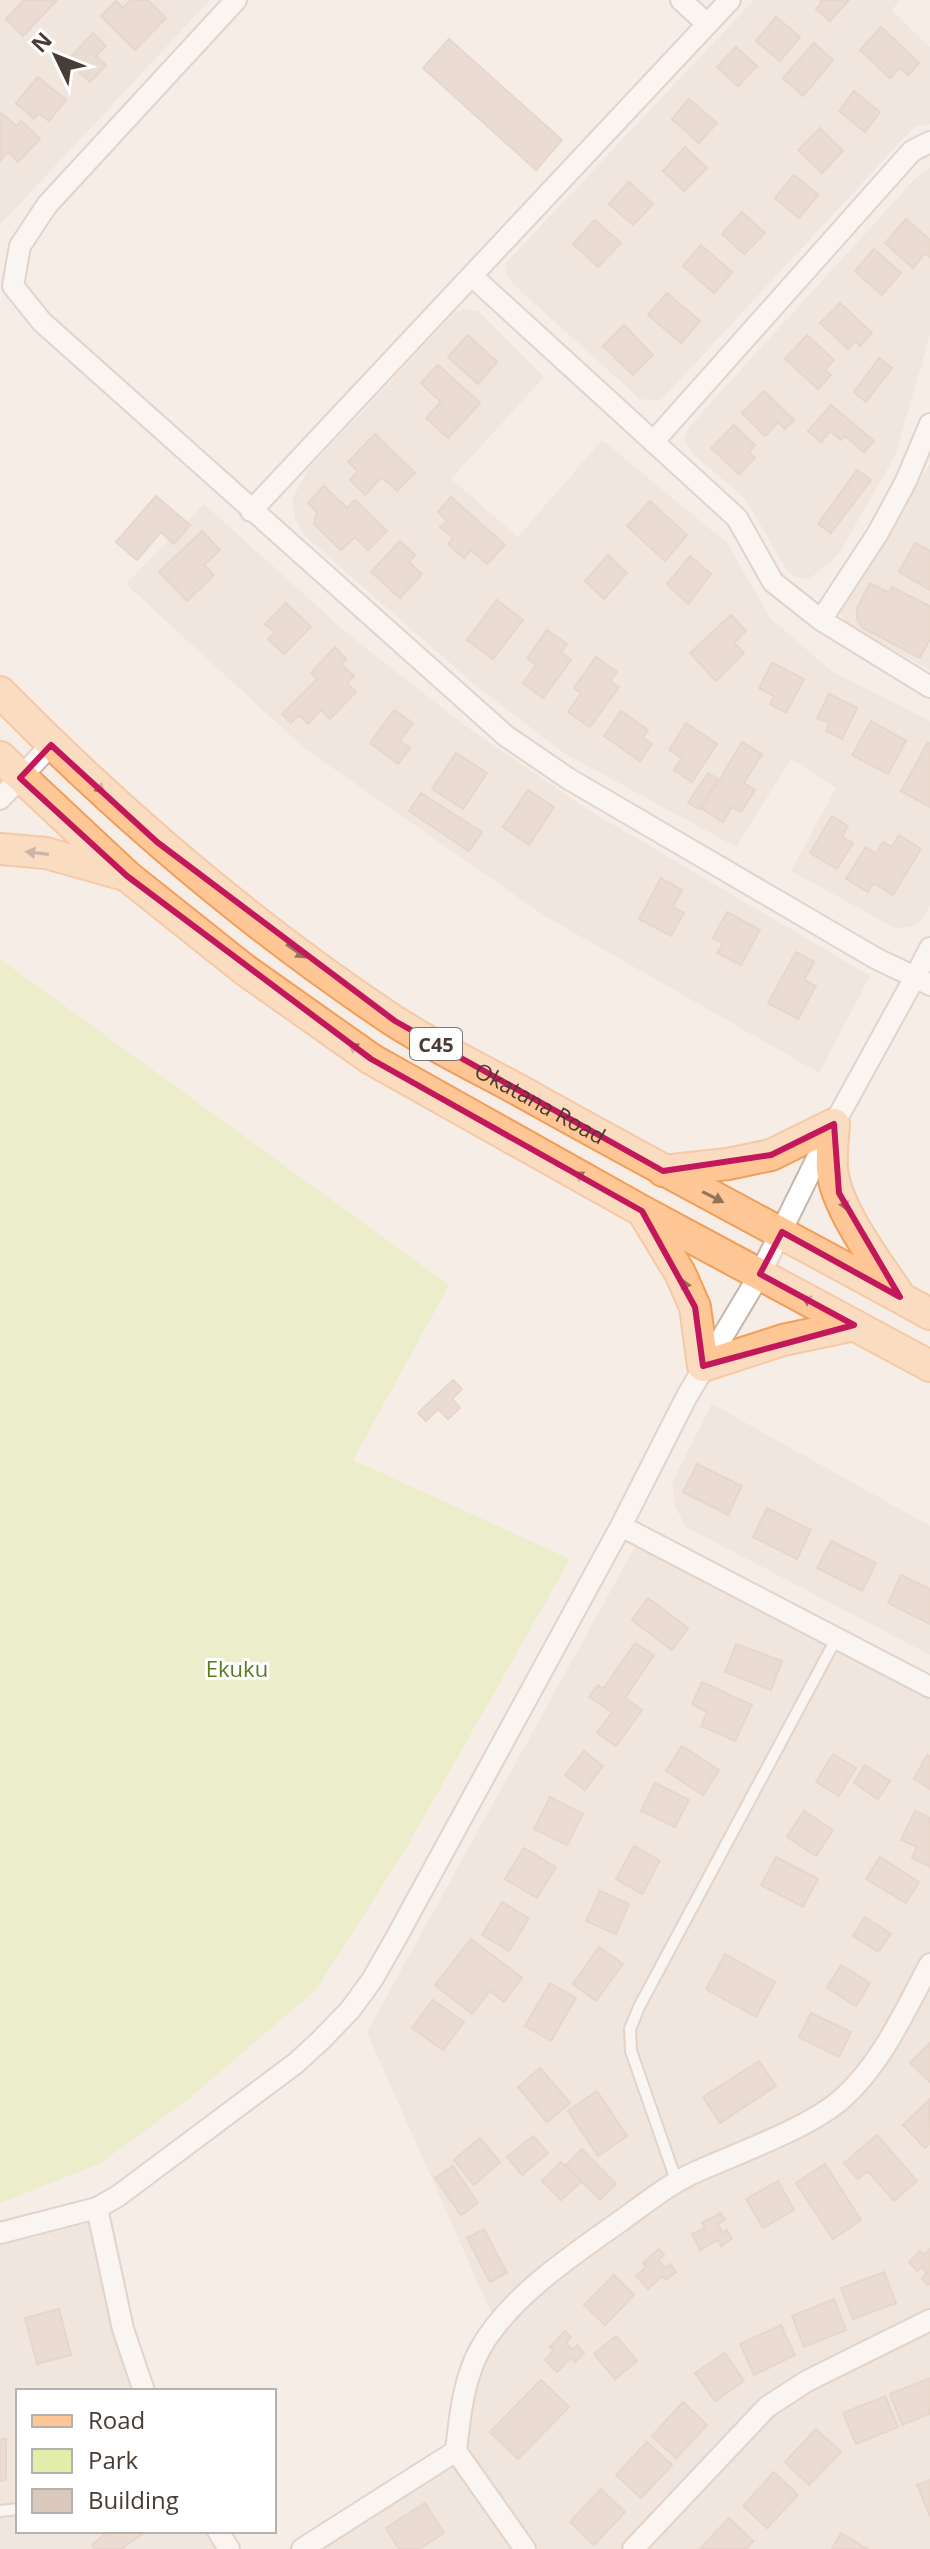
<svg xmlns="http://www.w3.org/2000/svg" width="930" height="2549" font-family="'Open Sans',sans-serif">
  <rect width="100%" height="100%" fill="#f5ede6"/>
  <path fill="#eaddd4" d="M0,0H210L0,225Z
    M754,0H899L892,11L930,47V124L915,126L660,401L640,399L513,284L507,273L506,263Z
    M930,167V335L895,456L838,555L808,580L796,577L787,570L745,499L692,453L684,440L688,428L914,180Z
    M465,309L478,311L544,377L451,479L518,537L602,440L727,543L771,619L833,672L930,721V906L923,919L913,927L895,928L791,871L836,788L791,759L736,847L564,753L475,685L305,536L295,519L292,499L309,468L455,313Z
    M930,464V670L849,626L840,613Z
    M204,504L349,635L467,727L587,809L870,976L819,1073L545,916L304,748L126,584Z
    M712,1404L930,1526V1655L686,1527L676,1508L672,1483Z
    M641,1536L930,1687V2549H302L456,2451L496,2324L367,2032Z
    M97,2208L144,2391H18V2531H218L229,2549H0V2233Z"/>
  <path fill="#e0eeaa" d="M0,959L449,1285L353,1460L570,1559L405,1850L316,1990L186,2101L99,2164L0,2203Z"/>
  <path fill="#dbc8bd" stroke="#d4bbad" stroke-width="2" d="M24,0H57L23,36L6,19Z
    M131,0H148L166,18L135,50L101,16L116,1L123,8Z
    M820,0H849L830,21L816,9L822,2Z
    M776,17L800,37L780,61L756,41Z
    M881,27L919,63L908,75L900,68L890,78L860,50Z
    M93,33L106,46L96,56L106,65L90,82L67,61Z
    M449,39L562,140L536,170L423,68Z
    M814,43L833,60L803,96L783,78Z
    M736,47L757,66L738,86L717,67Z
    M38,77L66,100L49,121L39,113L34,119L16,103Z
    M854,91L880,112L865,132L839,111Z
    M689,99L717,123L699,143L672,119Z
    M0,112L16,126L21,121L40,139L18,162L8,152L0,161Z
    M820,128L843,151L822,173L798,150Z
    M685,147L707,168L684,191L663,171Z
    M794,175L818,195L799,218L775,198Z
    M629,182L653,204L633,225L609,204Z
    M742,212L765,233L744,254L722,234Z
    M906,219L930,240V257L925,253L913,268L885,243Z
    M595,220L621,243L598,267L573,244Z
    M701,245L732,272L714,293L683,266Z
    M874,249L901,273L882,295L855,271Z
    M667,293L700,321L681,343L648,315Z
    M840,303L872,333L860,346L855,341L848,349L820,323Z
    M624,325L653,355L633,375L603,346Z
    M468,335L497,362L478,384L448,357Z
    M807,335L834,360L825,370L831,375L818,389L785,359Z
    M879,358L892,368L866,402L854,392Z
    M438,365L480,403L448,438L426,418L441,402L421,383Z
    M764,391L794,420L785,429L778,422L765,436L742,413Z
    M831,405L874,441L864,452L845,436L841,440L830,431L821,442L808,431Z
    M734,425L755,445L749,452L755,458L739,474L711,448Z
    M375,434L415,473L397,491L382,477L365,495L350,480L358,471L348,462Z
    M857,470L871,480L831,533L818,524Z
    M324,486L347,508L355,500L387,531L368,550L355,537L341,550L314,524L317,512L308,503Z
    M156,496L190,525L174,544L161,532L137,560L116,542Z
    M451,497L505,545L487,564L471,550L464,558L448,544L453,538L440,527L447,521L438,512Z
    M650,501L687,535L665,561L627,526Z
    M202,531L220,550L204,565L214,575L187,601L159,572Z
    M400,541L415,555L409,562L422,574L400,598L371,572Z
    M915,543L930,551V590L899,572Z
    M608,555L627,573L604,599L585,581Z
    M690,556L711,574L688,604L667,584Z
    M870,583L889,593L892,587L930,606V639L920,658L863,628L857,619V608Z
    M497,600L523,620L493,659L467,640Z
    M286,603L311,627L284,654L268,639L275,633L265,624Z
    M731,615L746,631L734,643L744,653L716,681L690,653Z
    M547,630L567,644L561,652L571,660L543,698L523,683L536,665L527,658Z
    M335,647L346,659L341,664L354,676L347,683L356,692L330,719L321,710L308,724L299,715L291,723L282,714L317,679L311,673Z
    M596,657L617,672L610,681L619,687L590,727L568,712L581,693L574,688Z
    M772,663L804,679L786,713L770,704L774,696L759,688Z
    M829,694L857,708L842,739L826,731L829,723L817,718Z
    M394,710L413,723L400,741L410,748L398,764L370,743Z
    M621,711L648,730L643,738L652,744L640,761L604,736Z
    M871,721L906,741L888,774L852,755Z
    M686,723L717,744L692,782L674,770L682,758L669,750Z
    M742,742L762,754L744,783L755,790L741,812L732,807L723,822L702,809Z
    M928,742L930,744V807L901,791Z
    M456,753L487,773L463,809L432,789Z
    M708,773L718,779L699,809L688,803Z
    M528,790L554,807L529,845L503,827Z
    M421,793L482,832L469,851L409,811Z
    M832,816L848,826L842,837L853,843L837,869L810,853Z
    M899,835L921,849L893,895L873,883L868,892L846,879L866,847L876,854L883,842L892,847Z
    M661,878L682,890L673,907L684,913L671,936L639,919Z
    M727,912L760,930L741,965L717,953L723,943L713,938Z
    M796,952L814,962L804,980L816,986L798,1019L768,1003Z
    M453,1380L462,1389L452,1399L460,1408L448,1419L438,1409L426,1421L418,1413Z
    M697,1464L742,1486L728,1515L683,1492Z
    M767,1508L811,1530L797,1559L753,1537Z
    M831,1541L876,1563L862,1591L817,1568Z
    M901,1575L930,1589V1624L888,1603Z
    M648,1598L688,1628L672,1650L632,1620Z
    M635,1643L654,1655L625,1698L642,1710L616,1746L597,1733L612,1712L589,1697L598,1685L603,1689Z
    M736,1644L782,1661L771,1690L725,1672Z
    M702,1682L752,1705L735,1741L701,1726L707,1712L692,1704Z
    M682,1746L719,1770L703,1795L666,1771Z
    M584,1751L603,1766L585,1790L565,1775Z
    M833,1754L856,1768L839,1796L816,1782Z
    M927,1755L930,1756V1789L914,1779Z
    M865,1765L890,1781L878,1799L854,1783Z
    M655,1783L689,1800L675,1827L641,1811Z
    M550,1797L583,1814L567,1845L534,1829Z
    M804,1811L833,1830L816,1856L787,1837Z
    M915,1811L930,1818V1867L912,1858L917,1847L901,1840Z
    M634,1846L660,1861L642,1894L616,1879Z
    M524,1848L556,1867L537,1898L505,1879Z
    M776,1857L818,1879L803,1907L761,1885Z
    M880,1857L919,1882L906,1903L866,1879Z
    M600,1891L629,1904L616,1934L586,1921Z
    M502,1902L529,1918L509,1951L482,1935Z
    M865,1917L891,1934L878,1952L853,1936Z
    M471,1939L522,1978L504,2002L490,1991L472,2014L435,1985Z
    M599,1947L623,1964L596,2001L573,1984Z
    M725,1954L775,1982L756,2017L706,1989Z
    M841,1965L870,1983L856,2006L827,1988Z
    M550,1983L576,1998L551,2041L525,2026Z
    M433,2000L464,2022L443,2050L412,2028Z
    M811,2013L851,2032L839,2057L799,2037Z
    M930,2043V2082L910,2063Z
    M759,2061L776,2086L720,2123L703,2097Z
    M540,2068L570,2103L547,2122L518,2087Z
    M597,2091L627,2136L598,2156L568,2111Z
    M929,2100L930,2143L925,2148L903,2125Z
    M877,2135L917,2181L894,2201L868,2171L858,2179L844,2163Z
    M533,2136L548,2153L522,2175L507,2157Z
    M480,2138L500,2162L474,2185L454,2160Z
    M582,2149L616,2184L600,2200L566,2165Z
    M561,2162L581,2182L561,2200L542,2181Z
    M825,2164L861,2220L833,2239L796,2183Z
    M453,2166L478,2203L461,2215L435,2178Z
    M778,2181L794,2210L763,2228L746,2199Z
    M721,2213L725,2220L718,2224L722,2233L727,2230L732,2239L721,2246L718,2240L700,2250L692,2234L705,2228L702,2223Z
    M484,2229L507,2273L490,2282L467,2238Z
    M659,2249L664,2255L658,2260L665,2268L670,2264L676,2272L666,2280L662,2276L648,2289L636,2276L646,2267L643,2263Z
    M930,2249V2283L928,2285L922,2278L927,2273L922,2267L917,2271L909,2262L920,2251L924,2255Z
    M884,2272L896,2303L853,2319L841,2288Z
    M614,2275L634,2295L605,2325L584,2305Z
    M834,2299L846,2330L804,2347L792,2316Z
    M59,2309L71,2355L37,2364L25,2318Z
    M781,2325L795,2355L754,2375L740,2344Z
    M565,2331L571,2337L566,2343L573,2350L577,2345L584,2353L575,2362L571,2358L557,2372L545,2360L554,2350L550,2347Z
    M616,2336L637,2361L615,2379L594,2354Z
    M725,2353L744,2381L715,2401L695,2373Z
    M930,2378V2414L902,2425L890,2394Z
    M541,2380L569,2407L518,2459L490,2432Z
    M885,2396L898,2427L856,2444L843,2413Z
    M683,2402L707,2425L676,2458L652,2436Z
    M816,2429L841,2452L809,2485L785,2462Z
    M6,2439V2480L0,2481V2440Z
    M647,2442L672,2465L641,2498L616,2475Z
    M774,2472L798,2495L767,2528L743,2506Z
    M930,2480V2516L917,2485Z
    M601,2489L625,2512L594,2545L570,2522Z
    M425,2503L444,2533L419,2549H399L386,2528Z
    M729,2518L753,2541L746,2549H700Z
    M101,2531H139L142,2534L121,2549H95L92,2545L104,2535Z
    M841,2533L867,2549H832Z"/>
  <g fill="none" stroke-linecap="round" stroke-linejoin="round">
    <g stroke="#c5b5ab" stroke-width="14">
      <path id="lane" d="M676,2180L631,2051L630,2029L639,2007L836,1639
        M0,2511L18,2509"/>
    </g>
    <g stroke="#c5b5ab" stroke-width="24">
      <path id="street" d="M236,0L47,205L20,246L13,286L42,322L506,736L569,779L877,959L915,977L930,948
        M681,0L707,24
        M472,276L737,518L773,582L821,620L930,687
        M653,442L912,151L930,142
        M251,511L730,0
        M821,620L878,533L906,481L930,424
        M0,799L51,745
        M621,1526L930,1687
        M97,2208L123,2329L144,2391
        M0,2233L97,2208L118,2196L296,2063L321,2040L350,2010L372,1980L396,1938L621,1526L687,1396L760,1274L834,1124L915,977L930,985
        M218,2531L229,2549
        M302,2549L456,2451
        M525,2549L456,2451C460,2416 463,2382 479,2351C508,2297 573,2255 622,2220C647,2202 670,2183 698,2171C740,2152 812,2127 844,2097C883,2061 905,2010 930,1964
        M633,2549L767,2407L807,2381L930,2320"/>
    </g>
    <g stroke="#f29e58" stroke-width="34">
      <g id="primary">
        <path id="s1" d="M0,692C120,814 251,926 394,1021C441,1051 493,1075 542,1103C671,1175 801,1243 930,1314"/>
        <path d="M0,757L127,876L245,970L371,1059L642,1211L930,1366"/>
        <path d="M0,849L46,853L121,874"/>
        <path d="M663,1171L728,1164L771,1155L834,1124C833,1139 831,1154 832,1169C836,1208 875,1260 897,1292"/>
        <path d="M644,1214L680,1273L695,1307L703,1366L783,1340L854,1325"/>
      </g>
    </g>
    <use href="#lane" stroke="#fff" stroke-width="10"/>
    <use href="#street" stroke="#fff" stroke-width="20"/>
    <use href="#primary" stroke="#ffc795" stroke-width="30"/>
  </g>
  <defs><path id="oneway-solid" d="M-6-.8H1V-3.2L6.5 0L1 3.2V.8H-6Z" transform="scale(2)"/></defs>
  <g fill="#92745b">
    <use href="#oneway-solid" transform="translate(96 785) rotate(43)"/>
    <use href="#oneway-solid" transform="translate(37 853) rotate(-173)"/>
    <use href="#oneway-solid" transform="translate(296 951) rotate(35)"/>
    <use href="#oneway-solid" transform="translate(358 1050) rotate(-144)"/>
    <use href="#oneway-solid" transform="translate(584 1178) rotate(-151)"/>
    <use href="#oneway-solid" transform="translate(713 1197) rotate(27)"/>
    <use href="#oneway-solid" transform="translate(843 1200) rotate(66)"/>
    <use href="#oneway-solid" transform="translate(687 1290) rotate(-114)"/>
    <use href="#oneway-solid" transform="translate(812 1302) rotate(-152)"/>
  </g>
  <path d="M0 0H930V2549H0ZM51,745L157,842L395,1021L663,1171L771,1155L834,1124L839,1193L900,1297L782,1232L760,1274L854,1325L703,1366L695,1307L642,1211L371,1059L127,876L20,778Z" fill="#f5ede6" fill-opacity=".55" fill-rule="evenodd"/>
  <path fill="none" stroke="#c2185b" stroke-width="6" stroke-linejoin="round" d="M51,745L157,842L395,1021L663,1171L771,1155L834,1124L839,1193L900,1297L782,1232L760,1274L854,1325L703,1366L695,1307L642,1211L371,1059L127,876L20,778Z"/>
  <g text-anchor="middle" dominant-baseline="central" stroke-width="6" stroke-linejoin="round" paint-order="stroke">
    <rect fill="#fff" stroke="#807671" stroke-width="2" x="410" y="1028" width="52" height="32" rx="6"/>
    <g font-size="20" font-weight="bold" fill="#493c34">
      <text x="436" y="1044">C45</text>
    </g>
    <g font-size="22" fill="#493c34" stroke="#fff">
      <text stroke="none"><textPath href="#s1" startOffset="682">Okatana Road</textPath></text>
    </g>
    <g font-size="22" fill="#597c1f" stroke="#fff">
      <text x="237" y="1668">Ekuku</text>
    </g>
  </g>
  <rect x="16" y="2389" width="260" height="144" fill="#ffffff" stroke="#b6b1ae" stroke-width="2"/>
  <rect x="32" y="2415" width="40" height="12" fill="#ffc795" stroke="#b6b1ae" stroke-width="2"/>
  <text x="88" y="2429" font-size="24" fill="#493c34">Road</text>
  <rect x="32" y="2449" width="40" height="24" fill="#e0eeaa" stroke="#b6b1ae" stroke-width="2"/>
  <text x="88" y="2469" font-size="24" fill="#493c34">Park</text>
  <rect x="32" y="2489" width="40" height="24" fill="#dbc8bd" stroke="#b6b1ae" stroke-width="2"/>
  <text x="88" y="2509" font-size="24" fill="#493c34">Building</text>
  <g transform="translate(56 56) rotate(313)" stroke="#ffffff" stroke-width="6" paint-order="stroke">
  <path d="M0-6L14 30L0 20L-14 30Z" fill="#493c34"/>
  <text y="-12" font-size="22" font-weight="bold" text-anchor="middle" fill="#493c34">N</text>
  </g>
</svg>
